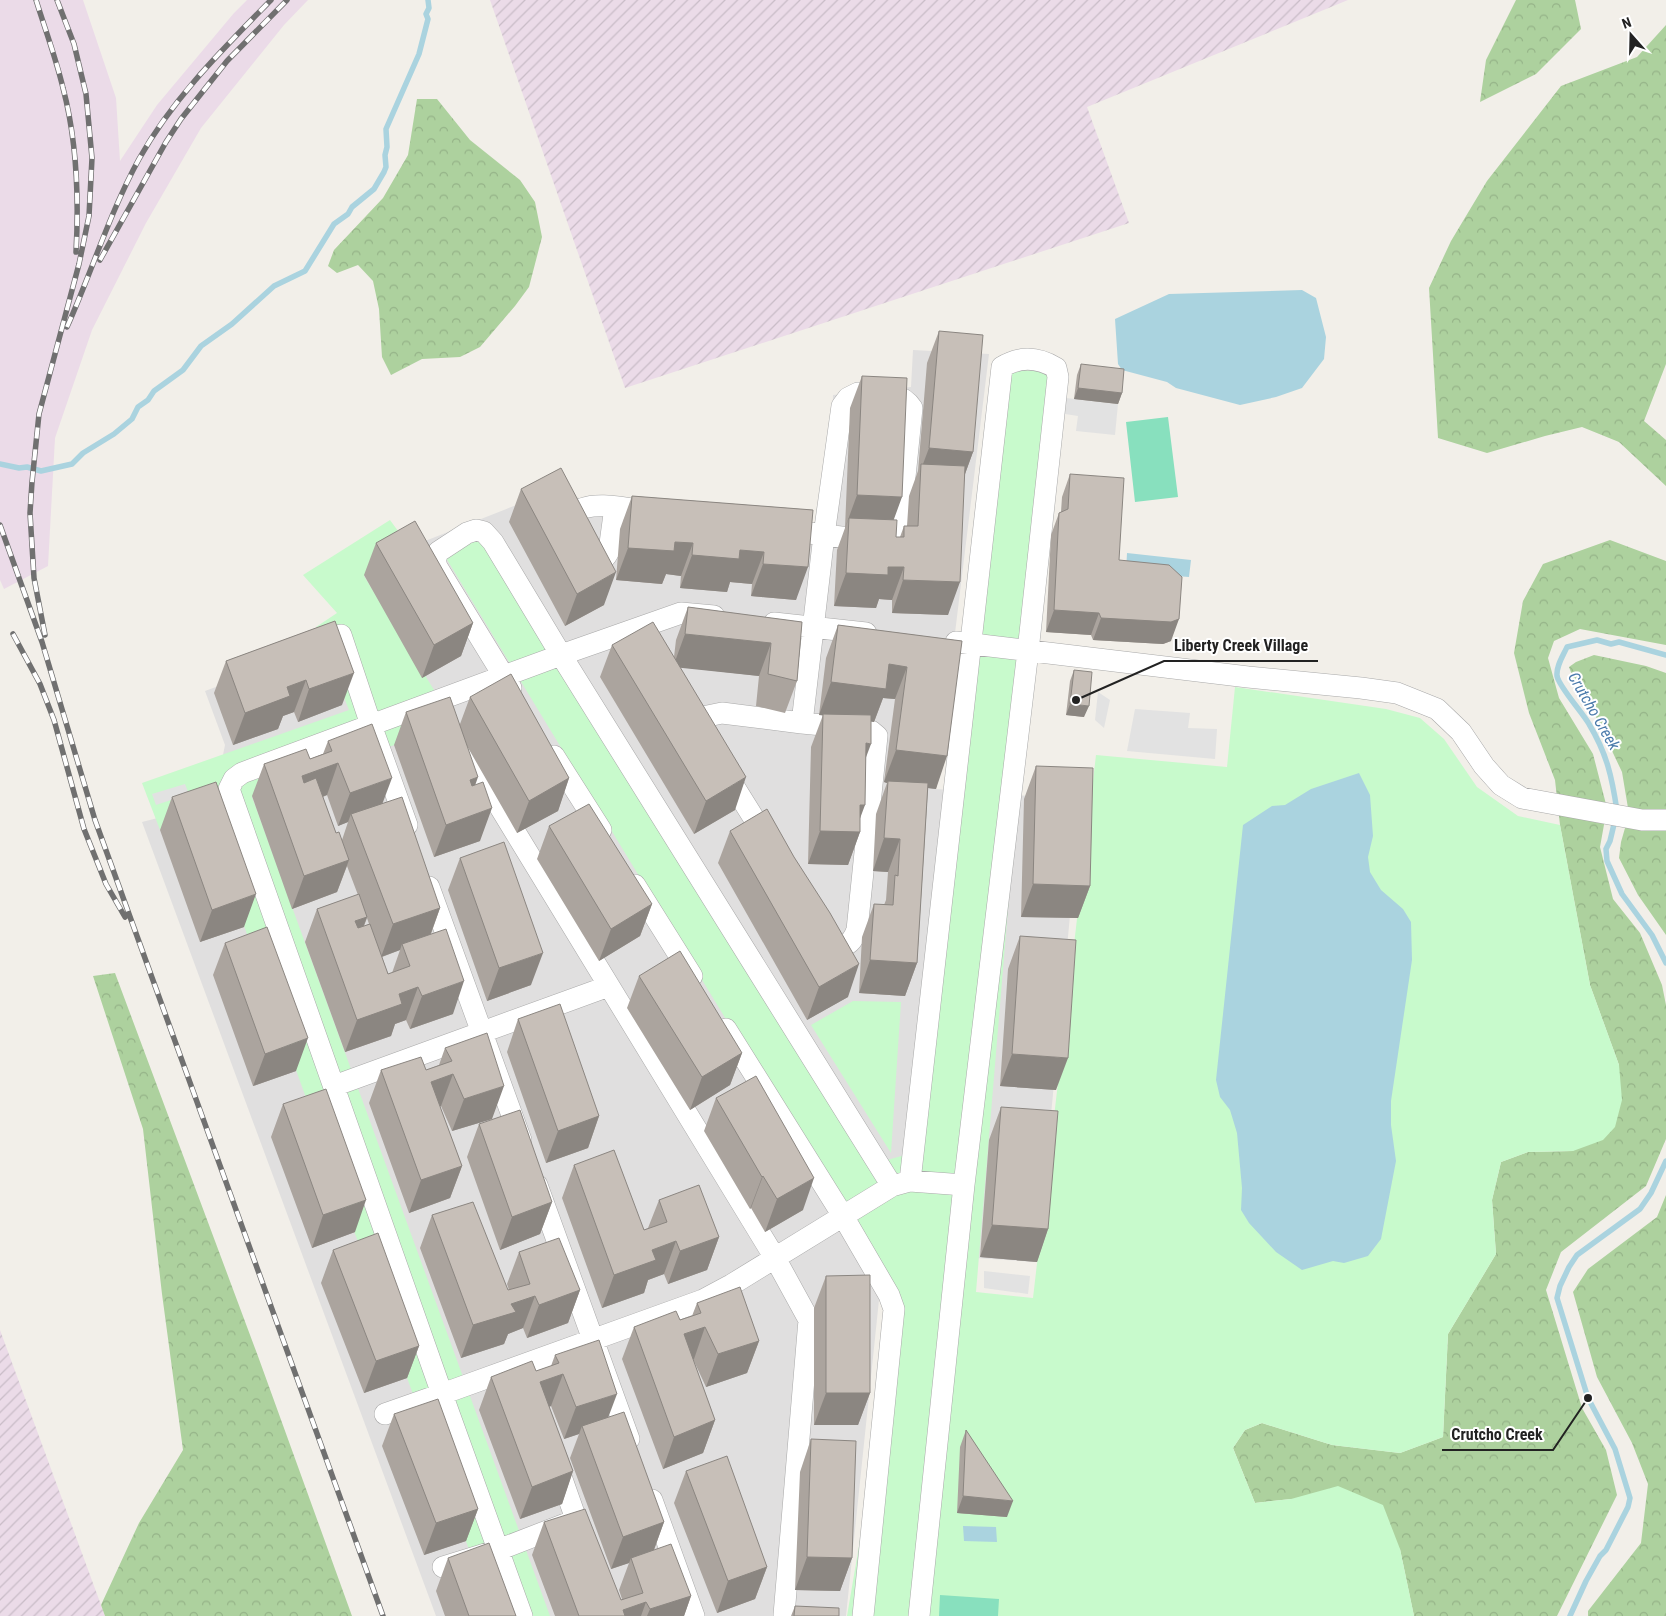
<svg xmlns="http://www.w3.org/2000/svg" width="1666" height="1616" font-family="'Roboto Condensed',sans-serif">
  <defs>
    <pattern id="industrial-furrows" width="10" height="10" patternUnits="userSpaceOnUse" patternTransform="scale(1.25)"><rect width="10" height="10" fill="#ebdbe8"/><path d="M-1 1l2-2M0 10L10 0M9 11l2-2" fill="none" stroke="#c9bcc7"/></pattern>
    <pattern id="forest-crowns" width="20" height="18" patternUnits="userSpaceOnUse" patternTransform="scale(1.25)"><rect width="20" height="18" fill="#add19e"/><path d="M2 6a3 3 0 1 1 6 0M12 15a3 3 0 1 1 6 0" fill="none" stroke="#95b388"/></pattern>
  </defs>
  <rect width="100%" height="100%" fill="#f2efe9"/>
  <path fill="#e0dfdf" d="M913,350L989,354L936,789L1081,800L1037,1262L884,1252L846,1616H436L142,822L213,804L225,745L205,691L379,626L354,569L547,493L830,536L833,395L911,387Z"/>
  <path fill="url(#industrial-furrows)" d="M490,0H1348L1087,107L1129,223L625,388Z
    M0,1330L101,1605L105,1616H0Z"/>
  <path fill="#ebdbe8" d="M0,0H83L116,98L120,161L157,105L234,13L247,0H308L284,25L201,128L146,223L92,330L55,438L48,566L4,589L0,580Z"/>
  <path fill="url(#forest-crowns)" d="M1516,0H1575L1581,29L1536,74L1480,102L1486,60Z
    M1666,25V364L1644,421L1666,440V486L1619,442L1582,427L1545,436L1487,453L1438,438L1429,288L1451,241L1487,181L1561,86L1637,57Z
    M417,99H437L470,140L520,180L535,202L542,237L529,287L515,306L480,347L460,357L422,359L391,375L382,357L379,309L373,281L358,265L337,273L328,266L334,250L383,198L408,155Z
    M1610,540L1666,561V645L1580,629L1554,641L1548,658L1559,698L1593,754L1607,808L1600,847L1613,899L1640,933L1662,985L1666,1005V1139L1646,1186L1561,1252L1546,1290L1582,1408L1606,1450L1617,1495L1557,1616H1414L1400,1549L1291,1499L1255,1503L1233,1448L1245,1430L1262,1423L1332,1445L1400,1453L1443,1437L1448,1334L1496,1254L1492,1200L1501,1162L1528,1152L1573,1151L1619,1065L1590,985L1560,825L1555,780L1529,713L1514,653L1523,601L1543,564Z
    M1594,655L1646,666L1666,673V935L1638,895L1619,858L1621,842L1629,814L1622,772L1596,717L1575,683L1569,667L1576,662Z
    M115,973L259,1359L352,1616H105L101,1605L139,1523L183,1450L162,1294L143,1129L93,976Z
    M1666,1195V1616H1588V1611L1641,1543L1648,1484L1632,1443L1597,1377L1573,1292L1588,1269L1657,1217Z"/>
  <path fill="#c8facc" d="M1006,369L1053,372L976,1292L1033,1298L1096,755L1227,767L1235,687L1386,709L1420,718L1444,739L1477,787L1518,816L1560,825L1590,985L1619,1065L1622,1100L1615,1127L1603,1140L1573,1151L1528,1152L1501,1162L1492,1200L1496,1254L1448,1334L1443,1437L1400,1453L1332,1445L1262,1423L1245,1430L1233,1448L1255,1503L1291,1499L1338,1486L1383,1505L1400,1549L1414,1616H847L900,1306L446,558L480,536L873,1164L919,1151Z
    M390,520L412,550L364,576L458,729H438L252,797L550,1616H493L204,815L160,830L142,783L349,710L316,627L337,613L303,575Z
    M853,1001L901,1002L891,1153L811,1025Z"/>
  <path fill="#88e0be" d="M1168,417L1178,497L1135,502L1126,422Z
    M940,1595L999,1599L998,1616H939Z"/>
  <path fill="#e2e2e2" d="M1066,398L1118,404L1115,435L1076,431L1078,416L1065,414Z
    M1098,692L1110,700L1104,728L1095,720Z
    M1135,709L1190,713L1188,728L1217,729L1215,759L1127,751Z
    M185,784L189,794L156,805L152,794Z
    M984,1271L1030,1276L1028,1294L984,1288Z"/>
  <path fill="#aad3df" d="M1302,290L1316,298L1326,337L1324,359L1302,388L1276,397L1240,405L1176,388L1167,382L1122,370L1118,364L1115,319L1169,294Z
    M1127,553L1191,560L1189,577L1126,572Z
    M1359,773L1370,795L1373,836L1368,857L1370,872L1381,890L1403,909L1411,922L1412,960L1391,1101V1125L1396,1161L1381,1239L1368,1256L1344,1263L1333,1261L1302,1270L1276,1252L1249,1223L1241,1210L1242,1188L1237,1133L1230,1110L1220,1097L1216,1080L1243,825L1272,806L1285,805L1311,789Z
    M963,1526L996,1527L997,1542L964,1541Z"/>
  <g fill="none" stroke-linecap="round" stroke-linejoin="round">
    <path stroke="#aad3df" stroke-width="5.5" d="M0,464L19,468L27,467L41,471L72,464L83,453L114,434L132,419L138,407L148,400L154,391L183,370L201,346L232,324L274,286L305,271L334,224L348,214L352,207L374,189L384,172L386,167L385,155L387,147L386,129L419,54L428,19L426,14L429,8L428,0
      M1617,811C1612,777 1607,754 1589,724C1583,713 1559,687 1557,676C1556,666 1563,656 1567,647L1597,640L1611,644L1619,642L1666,655
      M1615,820L1610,841L1606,849L1607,861L1622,894L1652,935L1666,963
      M1570,1616L1586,1581L1600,1556L1606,1550L1628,1507L1630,1498L1615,1449L1588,1398L1557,1298L1560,1286L1569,1267L1577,1255L1640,1209L1651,1193L1666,1161"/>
    <g stroke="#a9a9a9" stroke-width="22">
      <path id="street" d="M858,393C877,393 901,390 912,408L900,526C897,536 895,541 884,542L824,535L842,406L848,398Z
        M615,507L609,551L606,556L601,558C589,548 577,530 573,515C587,497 635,510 655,513
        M782,529L824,535L802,723L864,729L871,731L877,736L857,930C849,951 838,948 825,933
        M774,623L866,633
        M341,635L371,725L242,773L234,779L229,789L442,1394L703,1300L731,1285L892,1186L910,1181L964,1185L1028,651L1058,377L1056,368C1038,357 1020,356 1002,367L910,1181
        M956,642L1248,677L1361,688L1397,693L1437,709L1461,732L1484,766L1501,785L1522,798L1642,820H1666
        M511,688L437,567L435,560L438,552L467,533L476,530L484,532L493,542L561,655L892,1186
        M693,719L722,713L802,723
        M459,740L775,1258L809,1320L784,1615
        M554,756L601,830
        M725,772L768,841
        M407,825L371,725L561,655L681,613L714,616
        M635,885L692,976
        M429,887L521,1140
        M726,1029L843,1216L889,1295L894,1309L863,1616
        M334,1086L609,986
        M537,1185L629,1439
        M385,1414L442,1394L522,1616
        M557,1465L576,1519
        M652,1500L694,1616
        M443,1567L498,1550L568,1523
        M919,1616L964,1185"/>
    </g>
    <use href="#street" stroke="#fff" stroke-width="21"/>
    <g stroke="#707070" stroke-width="5.5">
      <path id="rail" d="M36,0C45,29 56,58 63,88C77,141 79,198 76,252
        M100,260L166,142L181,119L227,61L287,0
        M67,327C92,271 110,212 139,159C173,98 223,49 271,0
        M0,525L42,642L95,820L383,1616
        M13,634L40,684L54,720L84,829L106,884L125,917
        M45,635L34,578L30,513L32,482L39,414L79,264L89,216L92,158L86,94L74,44L57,0"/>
    </g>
    <use href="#rail" stroke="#fff" stroke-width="4" stroke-dasharray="11" stroke-linecap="butt"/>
  </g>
  <path fill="#aba49e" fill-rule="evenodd" d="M939,331L973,452L965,474L948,615L892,613V600L879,599L876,608L834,606L837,550L845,528L850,408L862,376L893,520L896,537H900L904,526H907L909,496L918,471L927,363Z
    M1081,364L1122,393L1118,404L1074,399L1077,375Z
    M1070,474L1119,560L1171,641L1163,644L1093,640L1091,635L1046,632L1051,535L1059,513L1061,512L1062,497Z
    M521,489L604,605L565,626L509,522Z
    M632,496L813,510L796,600L751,596L752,584L730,582L727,592L680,588L681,576L666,574L662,584L616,580L620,529Z
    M376,543L473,623L461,656L422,678L364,575Z
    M688,607L802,622L797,681L785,713L756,706L759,676L680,667L735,810L694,834L600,677L612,645L674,657L676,640Z
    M335,621L342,705L298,722L294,712L283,716L278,729L233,745L214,693L226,661Z
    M838,625L962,641L936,789L928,788L917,963L905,996L859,993L862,937L874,904L884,905L886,900L888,872L873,871L876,814L887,783L884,782L895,699L883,698L874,722L871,721L866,756L860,819V832L848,865L808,864L811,747L823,715H819L826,658Z
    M1074,670L1084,717L1066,715L1070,681Z
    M470,697L569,778L558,811L517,833L467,746L475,785L480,841L434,857L394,745L406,712L460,724Z
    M328,741L382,804L440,908L431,934L453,1014L410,1029L406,1020L395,1024L391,1036L345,1052L305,942L317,909L358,895L347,866L337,892L292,909L252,796L264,764L310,759L323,754ZM327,795L338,826L348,822L342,840L336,833L323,797ZM367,918L369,924L364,926ZM400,950L392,973L388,974L382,957Z
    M1036,766L1090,886L1078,918L1021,917L1024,799Z
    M172,797L244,927L200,942L160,830Z
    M549,826L652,904L640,936L599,961L537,859Z
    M730,831L848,997L807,1020L718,863Z
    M460,858L531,985L487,1001L448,890Z
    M1020,936L1056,1090L1000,1086L1008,969Z
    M225,943L296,1071L253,1086L213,975Z
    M639,976L742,1053L730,1085L690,1110L627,1008Z
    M518,1019L599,1116L588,1148L546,1163L507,1052Z
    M445,1048L492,1119L452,1131L441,1106L440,1107L462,1166L450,1198L409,1213L369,1103L381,1070H426L439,1065Z
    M716,1098L803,1210L765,1232L751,1208L750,1209L704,1131Z
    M283,1104L355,1232L312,1248L271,1137Z
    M1001,1107L1048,1229L1037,1262L980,1257L989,1140Z
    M479,1124L552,1202L540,1234L500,1250L467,1157Z
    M574,1165L644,1230L648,1228L659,1200L719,1237L707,1270L668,1284L664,1274L648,1280L644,1293L602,1308L562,1198Z
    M432,1215L508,1290H509L507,1284L519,1252L580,1290L568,1323L527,1338L523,1328L508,1334L504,1344L461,1358L420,1248Z
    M333,1250L419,1346L407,1378L364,1393L321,1283Z
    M826,1276L870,1393L858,1425H814V1308Z
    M697,1303L759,1341L747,1373L706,1387L693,1359L715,1420L703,1453L663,1469L622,1359L634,1327L680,1320L692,1316Z
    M555,1355L608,1417L664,1522L654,1550L691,1596L684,1616H555L532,1555L544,1522L621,1600L622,1599L619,1590L629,1563L611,1569L570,1458L579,1434L564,1439L551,1406L549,1407L573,1471L562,1504L520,1519L479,1410L491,1377L536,1371L551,1366Z
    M394,1414L478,1509L466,1541L424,1555L382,1446Z
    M966,1430L1007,1517L957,1513L960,1447Z
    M811,1439L852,1558L840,1591L795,1590L800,1472Z
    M686,1471L767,1567L755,1599L717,1613L674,1503Z
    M448,1558L516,1616H445L436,1591Z
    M795,1606L839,1616H791Z"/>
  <path fill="#8b8681" d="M1078,388L1122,393L1118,404L1074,399Z
    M929,448L973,452L961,485L920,472Z
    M857,495L902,497L890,530L849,518L845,528Z
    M675,542L693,543L681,576L666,574L662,584L616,580L628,548Z
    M740,550L764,552L752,584L730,582L727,592L680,588L692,555Z
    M763,564L808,567L796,600L751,596Z
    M888,567H904L892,600L879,599L876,608L834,606L846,573Z
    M616,572L604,605L565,626L577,594Z
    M903,580L960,582L948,615L892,613Z
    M1054,610L1099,613L1091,635L1046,632Z
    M1101,618L1179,619L1171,641L1163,644L1093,640Z
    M473,623L461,656L422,678L434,645Z
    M685,634L771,643L759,676L673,667Z
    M889,664L907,667L895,699L883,698L874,722L819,715L831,682Z
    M354,673L342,705L298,722L309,689Z
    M306,680L294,712L283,716L278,729L233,745L245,713L287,687Z
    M1070,704L1089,706L1084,717L1066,715Z
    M866,743L871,744L859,776Z
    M896,750L947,756L936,789L888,783V781L887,783L884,782Z
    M338,763L327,795L290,808L302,776Z
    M478,777L467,809L470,780Z
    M746,777L735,810L694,834L706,801Z
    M392,778L380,810L351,814L348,822L338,826L350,793Z
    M569,778L558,811L517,833L529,801Z
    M860,805H865L855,832H860L848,865L808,864L820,831Z
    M492,808L480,841L434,857L446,825Z
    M884,838L900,839L888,872L873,871Z
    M349,860L337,892L292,909L304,876Z
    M1033,884L1090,886L1078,918L1021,917Z
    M256,894L244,927L200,942L212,910Z
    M652,904L640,936L599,961L611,929Z
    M440,908L428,941L402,944L400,950L381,957L393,924Z
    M367,917L355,949V921Z
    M543,953L531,985L487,1001L499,968Z
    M870,960L917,963L905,996L859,993Z
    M859,964L848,997L807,1020L819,987Z
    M464,981L453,1014L410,1029L422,996Z
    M418,987L406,1020L395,1024L391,1036L345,1052L357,1020L399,994Z
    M308,1038L296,1071L253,1086L265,1054Z
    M742,1053L730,1085L690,1110L702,1077Z
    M1012,1054L1068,1058L1056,1090L1000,1086Z
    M453,1074L441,1106L419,1115L431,1082Z
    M504,1086L492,1119L452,1131L464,1099Z
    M599,1116L588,1148L546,1163L558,1131Z
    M462,1166L450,1198L409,1213L421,1180Z
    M763,1176L751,1208L750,1209L762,1177Z
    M814,1178L803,1210L765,1232L777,1199Z
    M366,1200L355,1232L312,1248L323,1215Z
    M552,1202L540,1234L500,1250L512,1217Z
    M992,1225L1048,1229L1037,1262L980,1257Z
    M719,1237L707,1270L668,1284L680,1251Z
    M676,1241L664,1274L648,1280L644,1293L602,1308L614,1275L652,1250Z
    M580,1290L568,1323L527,1338L539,1305Z
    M535,1296L523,1328L508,1334L504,1344L461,1358L473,1325L511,1304Z
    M705,1327L694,1359L673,1366L684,1334Z
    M759,1341L747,1373L706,1387L718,1354Z
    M419,1346L407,1378L364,1393L376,1361Z
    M563,1374L551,1406L528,1415L540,1382Z
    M826,1393H870L858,1425H814Z
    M617,1394L605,1426H582L579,1434L564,1439L576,1407Z
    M715,1420L703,1453L663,1469L674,1437Z
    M573,1471L562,1504L520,1519L532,1487Z
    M963,1496L1013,1501L1007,1517L957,1513Z
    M478,1509L466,1541L424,1555L436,1523Z
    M664,1522L652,1555L631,1558L629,1563L611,1569L623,1537Z
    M807,1557L852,1558L840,1591L795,1590Z
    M767,1567L755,1599L717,1613L728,1581Z
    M691,1596L684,1616H647L650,1609Z
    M646,1602L641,1616H620L623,1610Z"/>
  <path fill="#c7bfb8" stroke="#8b8681" d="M939,331L983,335L973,452L929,448Z
    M1081,364L1124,369L1122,393L1078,388Z
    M862,376L907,378L902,497L857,495Z
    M921,464L965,466L960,582L903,580L904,567H888V575L846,573L849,518L897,520L896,537H904V526H918Z
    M561,468L616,572L577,594L521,489Z
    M1070,474L1124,478L1119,560L1169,565L1182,577L1179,619L1171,622L1101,618L1099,613L1054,610L1059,513L1068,509Z
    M632,496L813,510L808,567L763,564L764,552L740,550L739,559L692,555L693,543L675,542L674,551L628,548Z
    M415,521L473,623L434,645L376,543Z
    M688,607L802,622L797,681L768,674L771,643L685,634Z
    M335,621L354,673L309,689L306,680L287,687L290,696L245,713L226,661Z
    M653,622L746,777L706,801L612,645Z
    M838,625L962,641L947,756L896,750L907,667L889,664L886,689L831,682Z
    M1074,670L1092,672L1089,706L1070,704Z
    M511,674L569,778L529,801L470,697Z
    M450,697L478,777L470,780L472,786L483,782L492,808L446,825L406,712Z
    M823,714L871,715V744L866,743L865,805H860V832L820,831Z
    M372,724L392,778L350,793L338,763L302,776L304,783L316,778L336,833L339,832L349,860L304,876L264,764L306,749L310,759L332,751L328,741Z
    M1036,766L1093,768L1090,886L1033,884Z
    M888,781L928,783L917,963L870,960L874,904L893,905L895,875L898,876L900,839L884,838Z
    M216,782L256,894L212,910L172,797Z
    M402,797L440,908L393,924L351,814Z
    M589,804L652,904L611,929L549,826Z
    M767,809L794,857L830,913L859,964L819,987L730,831Z
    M504,842L543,953L499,968L460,858Z
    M359,894L367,917L355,921L358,928L370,924L388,974L410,966L402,944L446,929L464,981L422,996L418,987L399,994L402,1004L357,1020L317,909Z
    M267,927L308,1038L265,1054L225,943Z
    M1020,936L1076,940L1068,1058L1012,1054Z
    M680,951L742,1053L702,1077L639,976Z
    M560,1004L599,1116L558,1131L518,1019Z
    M487,1033L504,1086L464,1099L453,1074L431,1082L462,1166L421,1180L381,1070L421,1057L426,1070L452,1061L445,1048Z
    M756,1076L814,1178L777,1199L763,1176L762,1177L716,1098Z
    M326,1089L366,1200L323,1215L283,1104Z
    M1001,1107L1058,1111L1048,1229L992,1225Z
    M520,1110L552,1202L512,1217L479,1124Z
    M614,1150L644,1230L667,1222L659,1200L699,1185L719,1237L680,1251L676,1241L652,1250L656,1260L614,1275L574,1165Z
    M473,1202L508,1290L530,1284L519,1252L559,1238L580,1290L539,1305L535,1296L511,1304L516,1312L473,1325L432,1215Z
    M378,1233L419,1346L376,1361L333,1250Z
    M870,1275V1393H826V1276Z
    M740,1287L759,1341L718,1354L705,1327L684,1334L715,1420L674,1437L634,1327L676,1311L680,1320L701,1313L697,1303Z
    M599,1340L617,1394L576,1407L563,1374L540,1382L573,1471L532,1487L491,1377L532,1361L536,1371L559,1363L555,1355Z
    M438,1399L478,1509L436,1523L394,1414Z
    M624,1412L664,1522L623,1537L582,1426Z
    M966,1430L1013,1501L963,1496Z
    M811,1439L856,1441L852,1558L807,1557Z
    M727,1456L767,1567L728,1581L686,1471Z
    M585,1509L621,1600L643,1593L631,1558L671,1544L691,1596L650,1609L646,1602L623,1610L625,1616H579L544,1522Z
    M489,1543L516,1616H469L448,1558Z
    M795,1606L839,1608V1616H794Z"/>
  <g text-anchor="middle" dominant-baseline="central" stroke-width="4" stroke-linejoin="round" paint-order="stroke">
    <g font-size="16" font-style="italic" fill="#4a7aab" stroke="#fff">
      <text transform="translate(1594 711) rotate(60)">Crutcho Creek</text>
    </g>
  </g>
  <path fill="none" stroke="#222" stroke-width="2" d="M1076 700L1164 661H1318M1588 1398L1553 1450H1442"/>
  <g fill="#222" stroke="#fff" stroke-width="2">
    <circle cx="1076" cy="700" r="5"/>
    <circle cx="1588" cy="1398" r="5"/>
  </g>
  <g font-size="16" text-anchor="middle" font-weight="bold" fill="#222" stroke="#fff" stroke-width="4" stroke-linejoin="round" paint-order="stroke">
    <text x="1241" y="651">Liberty Creek Village</text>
    <text x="1497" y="1440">Crutcho Creek</text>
  </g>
  <g transform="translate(1631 35) rotate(340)" stroke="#ffffff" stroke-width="4" paint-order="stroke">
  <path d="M0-4L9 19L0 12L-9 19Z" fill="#222222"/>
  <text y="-8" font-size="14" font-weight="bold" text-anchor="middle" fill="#222222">N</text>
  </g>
</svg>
